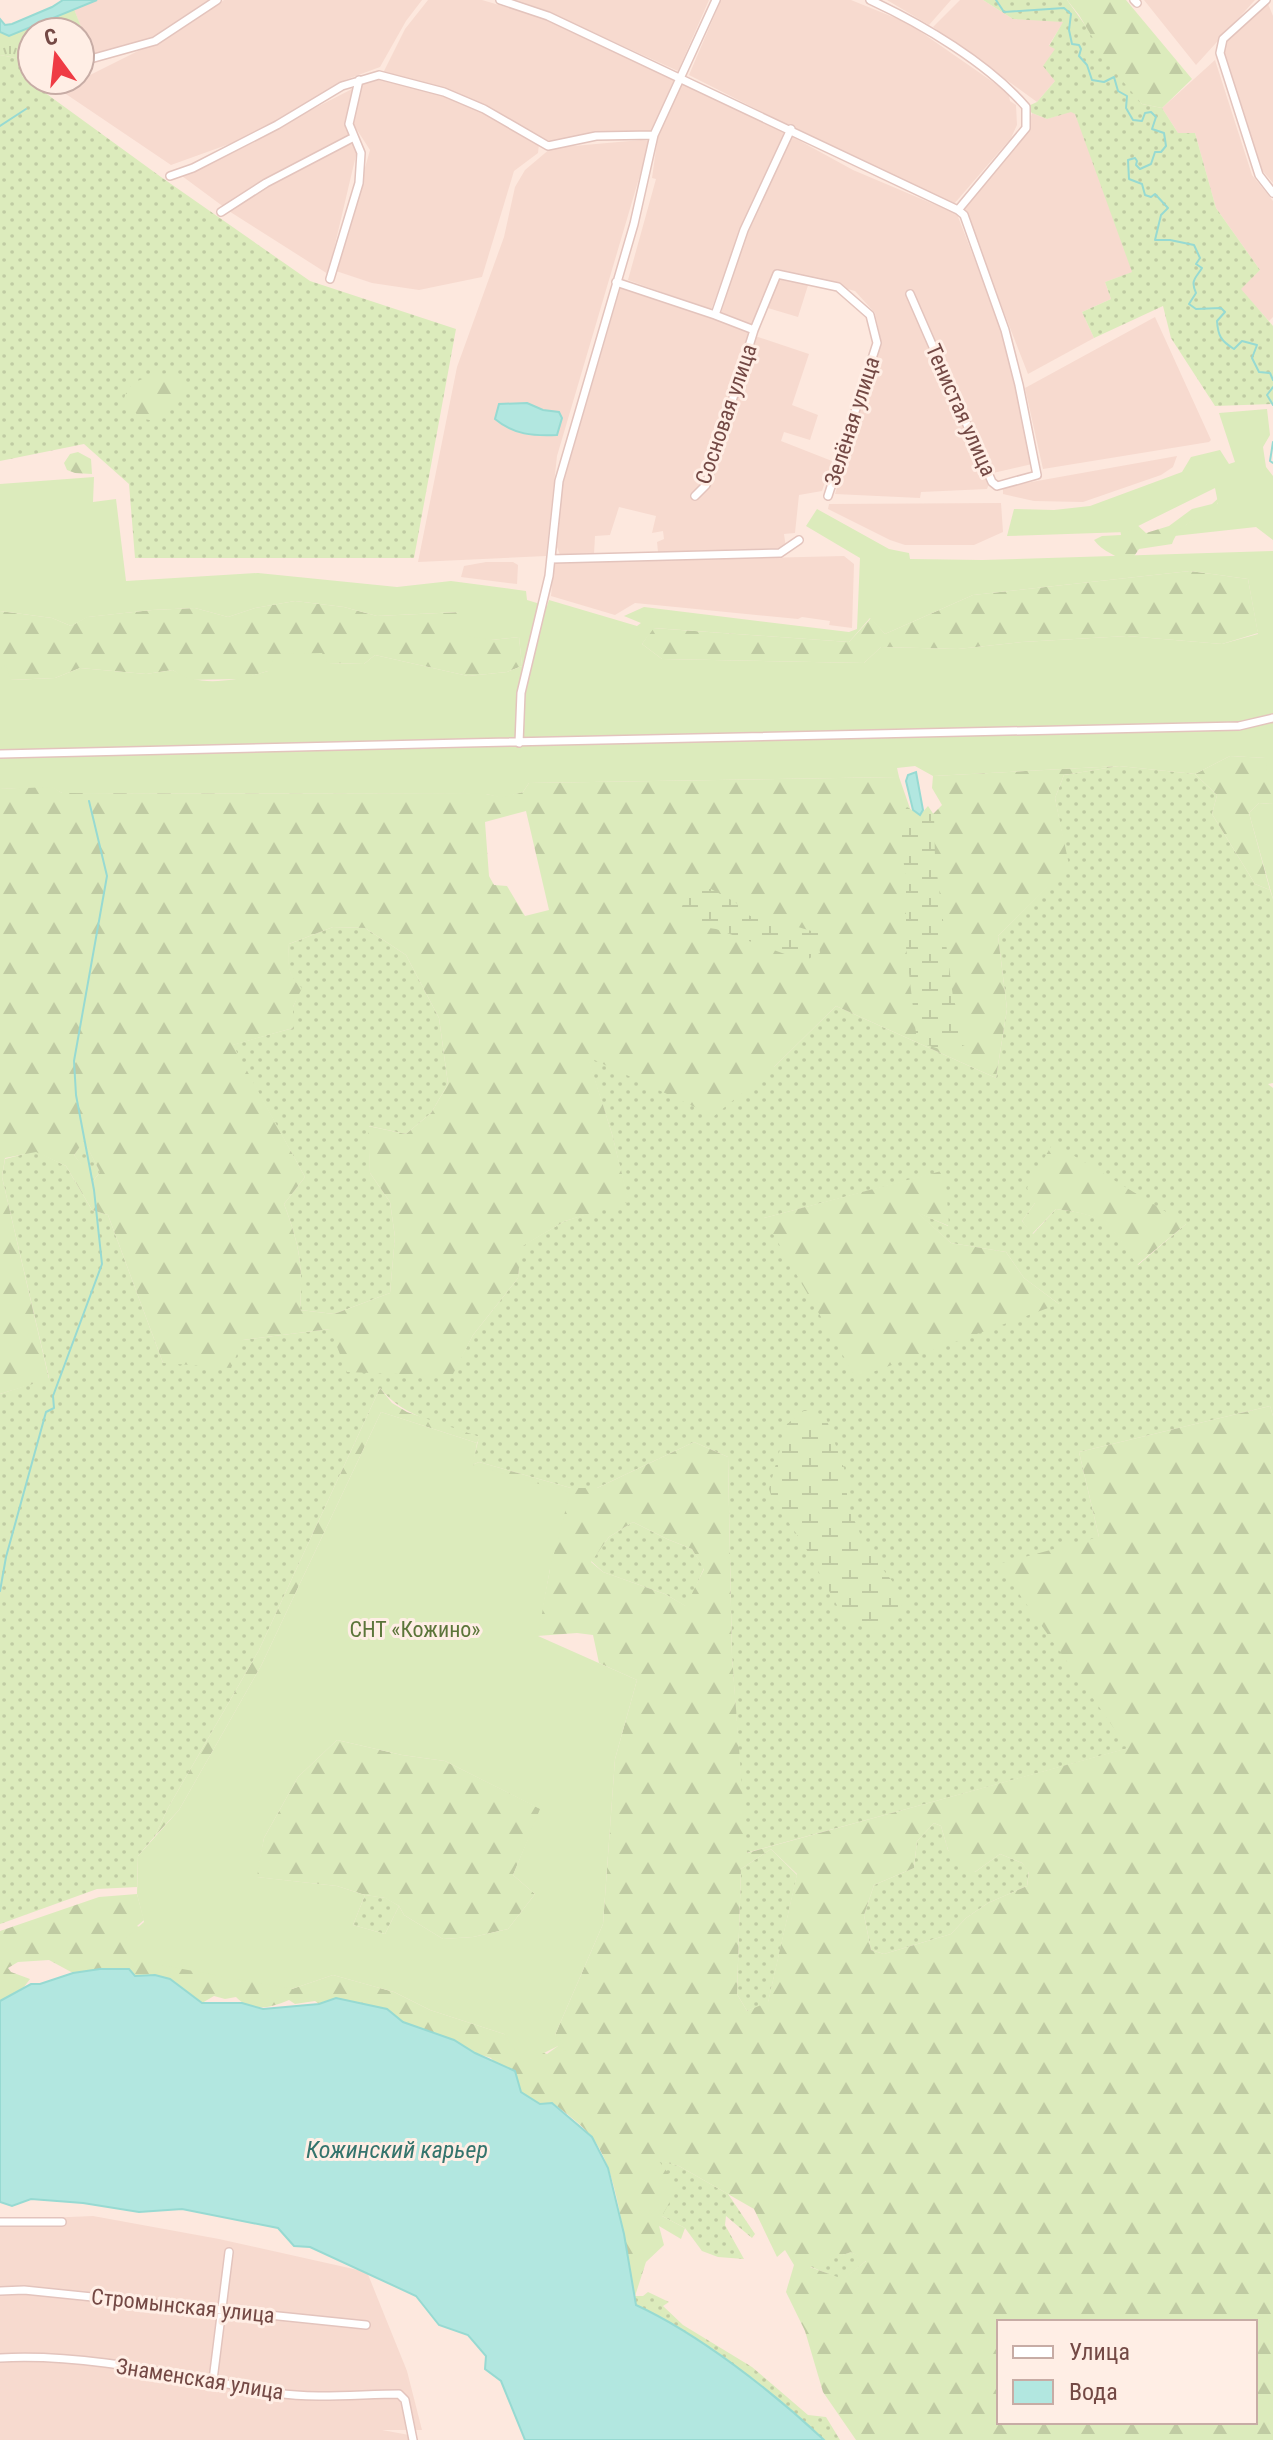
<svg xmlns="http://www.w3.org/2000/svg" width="1273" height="2440" font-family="'Roboto Condensed',sans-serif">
  <defs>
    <pattern id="grass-dots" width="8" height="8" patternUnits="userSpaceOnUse" patternTransform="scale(2)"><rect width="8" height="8" fill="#dcebbc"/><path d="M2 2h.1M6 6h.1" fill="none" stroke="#c0cba3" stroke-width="1.8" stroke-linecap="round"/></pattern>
    <pattern id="forest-firs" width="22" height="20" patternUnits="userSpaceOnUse" patternTransform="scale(2)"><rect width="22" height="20" fill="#dcebbc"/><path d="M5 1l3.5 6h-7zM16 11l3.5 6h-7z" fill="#c0cba3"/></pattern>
    <pattern id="wetland-marsh" width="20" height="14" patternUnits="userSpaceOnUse" patternTransform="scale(2)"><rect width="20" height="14" fill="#dcebbc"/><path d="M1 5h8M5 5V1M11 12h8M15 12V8" fill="none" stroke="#c0cba3"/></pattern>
    <pattern id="park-tufts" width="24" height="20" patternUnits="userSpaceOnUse" patternTransform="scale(2)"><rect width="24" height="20" fill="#dcebbc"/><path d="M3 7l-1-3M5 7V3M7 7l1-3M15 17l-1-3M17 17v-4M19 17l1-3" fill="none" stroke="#c0cba3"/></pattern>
  </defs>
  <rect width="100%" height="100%" fill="#fde8de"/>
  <path fill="#f7dacf" d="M97,0H214L170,28L133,47L92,56L74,9Z
    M224,0H422L406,21L380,67L345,80L246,138L171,165L60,90L176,32Z
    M428,0H482L547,19L674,80L651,132L553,142L520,130L490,109L462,95L383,73L405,29Z
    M513,0H709L678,71L546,11Z
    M721,0H851L908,23L1003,89L1009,96L1010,101L1016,105L1017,125L1011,138L954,204L872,168L689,75Z
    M887,0H951L929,25Z
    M960,0H983L1013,19L1064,21L1049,45L1055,48V81L1037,102L933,27Z
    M1144,0H1255L1196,65Z
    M1268,4L1273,16V183L1261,169L1222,51L1224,41Z
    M1215,60L1252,175L1273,201V317L1269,321L1240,289L1260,270L1216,208L1195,133H1178L1162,108Z
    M385,78L451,96L539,144L538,153L514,171L482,277L419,290L372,283L336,271L370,150L350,119L362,79Z
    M682,82L786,132L743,226L711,310L628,280L656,179L652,178L658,135Z
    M354,88L345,128L357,151L328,274L232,213L182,176Z
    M1071,111L1075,114L1093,157L1133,272L1105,282L1111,299L1082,312L1094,338L1028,374L963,207L1026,133L1032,113L1047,119Z
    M791,136L853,170L957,214L1004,336L1032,464L993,473L987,489L921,492L920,498L835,494L881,340L875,313L855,291L810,279L798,317L761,306L749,334L809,354L792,405L818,415L810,440L784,432L781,441L832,461L822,491L799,495L795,533L784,534L786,548L658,552L657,542L664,539L663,531L652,533L656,516L619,507L610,535L595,536L594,554L560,555L557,547L560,494L621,286L720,316L749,225Z
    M641,140L650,141L557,456L546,556L418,562L457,367L504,237L515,187L525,170L551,148Z
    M1155,317L1211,440L1209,442L1043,469L1025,388Z
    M1177,456L1173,467L1161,475L1083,502L1034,501L1003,494V487Z
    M1001,503L1003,532L974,545H905L890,540L828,509L829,504Z
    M844,556L854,564L852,628L829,625L830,621L802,617L798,619L635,603L615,615L551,596L554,563Z
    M486,562H513L518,565L517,584L461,577L464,566Z
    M93,2216L219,2239L367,2272L407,2371L422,2430H382L409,2435V2440H0V2220Z"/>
  <path fill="url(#grass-dots)" fill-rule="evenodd" d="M983,0H1067L1142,104L1162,108L1178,133H1195L1216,208L1260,270L1241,289L1273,326V404L1215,406L1171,338L1163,306L1094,338L1082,312L1111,299L1105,282L1132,272L1075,114L1071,112L1047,119L1032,113L1026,107L1037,102L1055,81L1043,66L1055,49L1049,46L1063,22L1013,19Z
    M0,55L32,61V72L22,76L161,177L310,281L456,329L414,558H135L129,484L84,444L0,461Z
    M1119,766L1195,774L1217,795L1212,814L1255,884L1270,890L1273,899V1083L1268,1084L1273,1088V1416L1270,1406L1079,1452L1099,1537L1129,1748L746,1853L732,1656L728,1457L694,1442L597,1488H571L479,1462L472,1465L479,1437C445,1425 404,1418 380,1388L259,1650L168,1808L155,1836L138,1856L137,1887L97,1889L0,1924V1394L49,1378L2,1177L5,1159L36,1151L66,1166L92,1210L108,1215L163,1363L243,1340L330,1329L451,1376L473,1335L518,1278L520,1247L565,1221L628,1201L612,1134L587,1056L774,1067L836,1006L996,1078L1007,1009L998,936L1068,865L1055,798L1064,775ZM944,1171L948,1226L915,1211L951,1243L1006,1252L1024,1278L1059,1304L764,1218ZM1035,1203L1186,1224L1138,1265C1109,1222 1109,1216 1056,1209L1033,1234L1022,1221Z
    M333,927L365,928L406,955L439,1018L448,1084L431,1113L406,1134L369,1126L370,1173L390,1202L395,1237L390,1293L334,1314L300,1310C303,1264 300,1247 284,1204L305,1177L232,1045L293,1028V1007L301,988C287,976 287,962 289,944Z
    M84,1140L100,1172L93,1181L74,1155Z
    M633,1522L667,1539L692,1549L704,1568L687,1607L665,1594L603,1572L591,1561L609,1537Z
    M934,1823L941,1826L948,1850L975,1872L1000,1854L1022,1863L1029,1871L1027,1886L988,1903L966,1918L951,1934L884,1954L871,1950L864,1915L874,1885L914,1868L917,1841Z
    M771,1849L797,1875L768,2003L747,2011L737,1994L741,1869Z
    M365,1895L386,1898L399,1906L385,1934L353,1925Z
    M658,2160L679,2166L728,2194L755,2234L752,2238L726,2216L725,2225L744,2259L718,2257L702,2251L685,2228L662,2216Z
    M851,2252L867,2260L843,2280L809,2266Z
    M648,2292L669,2302L663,2306L683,2325L752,2367L808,2415L826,2417L840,2440H824C775,2394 696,2332 635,2305V2296H643Z"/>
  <path fill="url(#forest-firs)" fill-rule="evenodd" d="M1067,0H1126L1192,79L1162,108L1142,104L1109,65L1079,15Z
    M171,373L182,377L186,385L178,404L154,421L140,418L124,399C129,378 153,375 171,373Z
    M78,452L91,459L92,474L75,473L67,470L64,463L70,454Z
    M1223,494C1210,523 1182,515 1172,544L1139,549L1128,565C1117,554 1103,553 1094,540L1102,536L1121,535L1119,522H1134L1146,533L1169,526L1192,509L1212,504Z
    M1190,571L1248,579L1258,633L1222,644L1127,636L1022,642L958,649L881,647L864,663L662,659L642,644L653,628L849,642L871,618L885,634L973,595Z
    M295,601L344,607L377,616L460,612L491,640L519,637L522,666L507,672L468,676L375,655L364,664L328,663L268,671L242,679L186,680L173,670L146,674L80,668L55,678L10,680L0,669V611L52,618L71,626L87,617L152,610L195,608L228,617L255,608Z
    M1230,756L1267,758V771L1273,772V804L1259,803L1249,813L1270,890L1255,884L1212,814L1217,795L1195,774Z
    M1119,766L1064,775L1055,798L1069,865L998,936L1007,1009L996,1078L836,1006L774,1067L714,1116L588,1057L612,1134L629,1202L565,1221L521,1247L518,1278L473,1335L452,1376L347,1372L330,1329L243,1340L231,1368L163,1363L108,1215L92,1210L66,1166L36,1152L5,1158L2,1177L49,1379L0,1394V789L51,786L62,793L486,794L501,797L523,792L529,783L899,777L913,817L929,818L942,805L932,788L933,776ZM526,811L549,910L525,916L507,886L494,885L489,876L485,822ZM333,927L365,928L406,955L439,1018L448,1084L431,1113L406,1134L368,1126L370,1173L390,1202L395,1237L390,1293L334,1314L300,1310C303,1264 300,1247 284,1204L305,1177L233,1045L293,1028V1007L302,988C287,976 288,962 289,944ZM84,1141L100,1172L94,1180L74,1155Z
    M1053,1143L1186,1224L1137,1265C1110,1224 1108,1216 1056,1209L1032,1234L1022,1221L1035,1203L1027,1188Z
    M945,1170L949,1226L918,1213L951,1243L1006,1252L1024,1278L1059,1304L856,1378L764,1218Z
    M380,1388L392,1403L407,1412L480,1437L477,1443L381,1412L261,1666L179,1810L155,1836L168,1808L259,1650Z
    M1270,1406L1273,1416V2440H856L823,2392L805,2331L786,2292L794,2265L785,2250L777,2257L754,2209L679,2166L659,2161L678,2187L662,2216L685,2228L681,2239L659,2226L664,2245L646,2262L635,2296C624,2252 620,2168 590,2135C580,2123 565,2113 553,2103L540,2104L520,2092L491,2058L475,2053L454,2040L403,2022L387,2009L336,1998L319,2004L315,2001L295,2004L289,2000C270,2008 251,2013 236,1997L225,1999L214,1996L202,2003C174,1984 171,1974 135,1976L129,1969H101L73,1973L49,1960L18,1962L8,1968L11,1972L30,1979L24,1987L0,2001V1931L99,1897L137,1894L144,1920L137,1926L292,1989L333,1975L394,1992L430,2010L504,2034L547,2054L558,2046L555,2035L603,1924L615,1759L637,1680L599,1663L593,1635L577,1633L537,1636L550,1569L472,1465L479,1462L571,1488H597L694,1442L728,1457L732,1656L747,1853L1128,1748L998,1564L1099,1537L1079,1452ZM633,1522L667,1539L692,1549L704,1569L686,1606L665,1594L603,1572L591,1562L609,1537ZM934,1823L941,1826L948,1850L963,1870L975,1872L1000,1854L1022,1863L1029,1872L1027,1886L988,1903L966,1918L951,1934L884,1954L871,1950L864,1915L874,1885L914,1868L917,1841ZM771,1849L797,1874L768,2002L747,2011L737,1994L741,1869ZM851,2252L866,2261L843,2279L810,2267ZM999,2322H1255V2422H999Z
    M337,1740L402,1755L445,1761L541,1809L513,1875L535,1894L508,1929L473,1937L443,1939L404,1915L399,1906L385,1898L365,1895L337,1886L256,1877L264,1838L298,1777Z"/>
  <path fill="url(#wetland-marsh)" d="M928,806L934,815L935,858L953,997L967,1044L949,1052L917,1042L906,947V880L898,819L907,807L920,815Z
    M711,889L735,902L750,916L768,918L818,933L820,953L804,961L716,929L688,925L678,916L688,892Z
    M805,1410L826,1418L845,1471L848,1506L867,1549L907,1600L879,1631L846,1622L804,1545L772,1498L769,1489L787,1424Z"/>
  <path fill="url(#park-tufts)" d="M74,9L95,62L80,69V32H32V61L0,55V32L9,36Z"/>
  <path fill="#dcebbc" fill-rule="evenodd" d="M1267,409L1270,435L1263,447L1266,467L1273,476V540L1256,527L1174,536L1178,530L1218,503L1215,488L1126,532L1007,536L1014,509L1054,510L1090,506L1182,472L1191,457L1220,450L1229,464L1235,462L1219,413Z
    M94,477L93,502L116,499L126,581L258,573L397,587L451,581L526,591L527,600L547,606L549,600L637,626L641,623L624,616L644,607L849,632L857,629L860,558L806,526L817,509L889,549L909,553L910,559L982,560L1273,551V772H1267L1266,758L1230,756L1195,774L1119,766L933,776L915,766L897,768L899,777L529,783L523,792L502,798L486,794L62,793L51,787L0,789V669L6,665L11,680L55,678L80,668L146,674L173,670C198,689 240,680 268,671L276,654L322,653L328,663L364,664L375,655L468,676L507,672L522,666L519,637L491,640L463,635L459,612L377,616L344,607L295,601L255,608L228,617L195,608L152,610L88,617L71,626L52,618L0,611V484ZM1190,571L1248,579L1258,634L1222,644L1127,636L1022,642L958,649L881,647L864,663L662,659L642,644L654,628L849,642L870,618L885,634L973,595Z
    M1259,803L1273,804V899L1249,813Z
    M381,1412L477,1443L473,1465L570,1493L550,1569L538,1636L637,1680L615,1759L603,1924L555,2035L560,2039L566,2052L558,2046L524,2063L504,2034L430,2010L394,1992L333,1975L292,1989L128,1959L125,1939L144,1922L137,1894L138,1856L179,1810L261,1666ZM337,1740L402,1755L445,1761L540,1809L513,1875L535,1894L508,1929L473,1937L443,1939L404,1915L399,1906L385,1934L353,1925L365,1895L337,1886L257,1877L264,1838L298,1777Z"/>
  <path fill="#b2e7e0" stroke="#97dad2" stroke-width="2" d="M63,0H97L9,36L0,32V19L5,25L12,24L52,7Z
    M527,403L543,410L559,412L562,418L557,435C533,436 514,435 495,419L499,404Z
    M916,772L923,810L920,815L913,810L906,781L908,775Z
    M100,1969H129L135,1976L155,1975L170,1979L202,2003H242L263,2009L319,2004L336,1998L387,2009L403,2022L454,2040L475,2053L515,2071L521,2092L540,2104L552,2103L592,2137L608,2168L624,2234L636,2305C699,2334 773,2392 824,2440H525L501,2381L485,2369L486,2356L468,2335L439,2325L416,2296L310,2247L294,2246L278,2228L182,2209L139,2212L83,2203L31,2199L12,2206L0,2202V2001L31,1984H40L73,1973Z"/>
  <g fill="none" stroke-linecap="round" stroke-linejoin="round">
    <path stroke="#97dad2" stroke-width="2" d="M996,0L1004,12L1064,8L1071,14L1069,30L1072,44L1079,45L1081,49L1079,56L1087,65L1092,80L1104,82L1114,77L1118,91L1127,96L1126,108L1133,120L1142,121L1145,113L1151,112L1156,117L1152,129L1164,133L1166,146L1161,152H1155L1151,164L1140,169L1136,165L1137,161L1135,158L1128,160L1129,179L1142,184L1145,195L1151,197L1155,194L1168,208L1161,215L1155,240H1170L1194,245L1200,258L1196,264L1202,268C1196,278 1190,280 1196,293L1189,304L1196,309L1221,308L1225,312L1217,321C1218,336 1221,341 1234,349L1242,341L1257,345L1252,358L1259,372L1270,373L1273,380
      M0,126L26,109
      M1273,387L1267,395L1273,405
      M1273,442L1270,461L1273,463
      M0,1591L6,1557L46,1412L54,1408L53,1396L102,1264L94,1190L76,1095L74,1061L107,876L89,801"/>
    <g stroke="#e3c4bd" stroke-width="10">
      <path id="minor" d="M500,0L548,16L958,210
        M870,0C922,24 988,63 1026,107V128L958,210L964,215L1005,330L1019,385L1037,475L997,486L992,482L910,294
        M1134,0L1137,3
        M1266,0L1223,39L1220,53L1259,175L1273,193
        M94,58L155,41L217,0
        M170,176L193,168L277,125L342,86L379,75L444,92L484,109L548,146L596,136L654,135
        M221,212L266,183L354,137
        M330,279L359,183L361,153L349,124L359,80
        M616,282L715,315L744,230L791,129
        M715,315L754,330L777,274L838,287L870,315L877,343L828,496
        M695,496L706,485L754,330
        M551,559L780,553L799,540
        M519,743L521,693L549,576L559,481L634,224L654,135L716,0
        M0,754C413,745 826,733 1239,726L1273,718
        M0,2222H62
        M0,2291L24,2290L366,2325
        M0,2358C93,2353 186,2378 277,2393C314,2399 362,2394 399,2394L405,2400L413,2440
        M213,2380L229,2252"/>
    </g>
    <use href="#minor" stroke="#fff" stroke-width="7"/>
  </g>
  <g text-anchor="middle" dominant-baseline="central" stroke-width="6" stroke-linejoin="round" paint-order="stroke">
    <g font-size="22" fill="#744945" stroke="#ffeee5">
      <text transform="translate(961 410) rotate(66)">Тенистая улица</text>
      <text transform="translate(726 414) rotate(-71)">Сосновая улица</text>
      <text transform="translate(852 421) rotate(-72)">Зелёная улица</text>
      <text transform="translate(183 2306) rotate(6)">Стромынская улица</text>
      <text transform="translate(200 2379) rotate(9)">Знаменская улица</text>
    </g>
    <g font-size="22" fill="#5c753a" stroke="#ffeee5">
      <text x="415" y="1629">СНТ «Кожино»</text>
    </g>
    <g font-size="24" font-style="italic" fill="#35746d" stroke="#ffeee5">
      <text x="397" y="2150">Кожинский карьер</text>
    </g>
  </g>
  <rect x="997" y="2320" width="260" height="104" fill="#ffeee5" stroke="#c7aca5" stroke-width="2"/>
  <rect x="1013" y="2346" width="40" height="12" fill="#ffffff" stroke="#c7aca5" stroke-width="2"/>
  <text x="1069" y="2360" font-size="24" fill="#744945">Улица</text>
  <rect x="1013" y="2380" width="40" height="24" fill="#b2e7e0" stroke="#c7aca5" stroke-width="2"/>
  <text x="1069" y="2400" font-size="24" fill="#744945">Вода</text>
  <g transform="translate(56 56) rotate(345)"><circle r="38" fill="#ffeee5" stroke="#c7aca5" stroke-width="2"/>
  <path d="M0-6L14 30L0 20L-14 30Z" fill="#ef3b44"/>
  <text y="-12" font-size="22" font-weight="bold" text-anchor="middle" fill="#744945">С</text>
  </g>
</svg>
